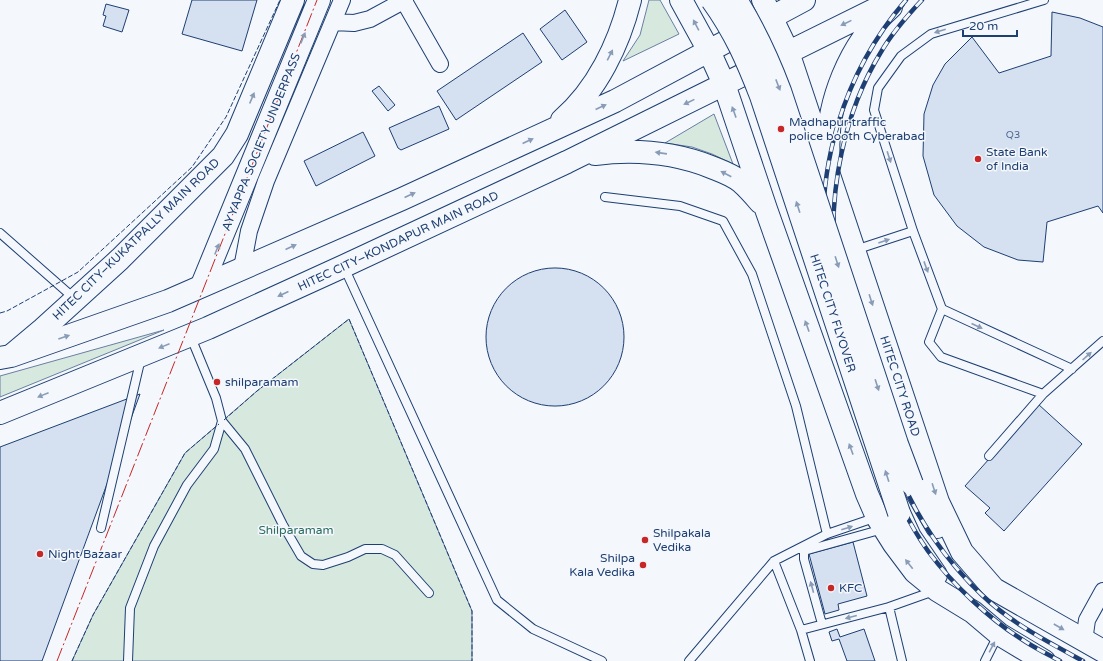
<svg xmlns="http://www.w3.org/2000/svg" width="1103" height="661" font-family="'Varela Round',sans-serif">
  <rect width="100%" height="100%" fill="#f4f7fb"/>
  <path fill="#d7e8df" stroke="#687fa3" d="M649,0H660L679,34L623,61L640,35Z
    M714,114L733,164L712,154L692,147L665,143Z
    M349,319L472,611V661H72L93,615L185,453L257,391Z
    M164,330L0,397V376Z"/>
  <path fill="#d5e0f0" stroke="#1d3f73" d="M192,0H257L242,51L182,34Z
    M106,4L129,10L122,32L103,26L106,16L103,15Z
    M565,10L587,42L562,60L540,29Z
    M1052,12L1080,18L1103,27V213L1098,206L1047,222L1043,262L1018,260L984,247L957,226L934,195L923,156L924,114L933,85L945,64L972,37L999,73L1051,56Z
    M523,33L542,62L456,120L437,91Z
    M379,86L395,105L388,111L372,91Z
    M439,106L449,129L401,150L398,148L389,128Z
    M363,132L375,156L316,186L304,161Z
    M486 337a69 69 0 1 1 138 0a69 69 0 1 1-138 0Z
    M140,394L42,661H0V447Z
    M1038,404L1082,444L1004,531L985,513L990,508L965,486Z
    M853,542L867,596L838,604L839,610L825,614L809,554Z
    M837,629L840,637L864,629L875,661H847L839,639L832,641L829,632Z"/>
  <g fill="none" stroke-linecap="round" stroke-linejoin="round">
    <g stroke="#1d3f73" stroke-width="10">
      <path id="service" d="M1044,0L931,34L901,56L878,88L874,110L913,231L942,309L929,342L941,357L1043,394L1103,341
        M605,197L680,206L723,221L752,274L796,406L827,534
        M0,233L75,299
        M855,250L913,231
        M344,267L497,600L533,629L602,661
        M942,309L1072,369
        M190,335L216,398L222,421L245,449L283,525L301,556L313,564L323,565L348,557L365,549H382L395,555L429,593
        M989,456L1043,394
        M101,528L141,358
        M774,561L801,630L810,661
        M822,624L804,559V551L883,529
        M801,630L889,607
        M128,661L130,608L154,546L187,485L214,449L222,421
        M689,661L774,561L827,534L877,517
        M902,661L889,607L934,591
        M985,661L998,635"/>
    </g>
    <g stroke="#1d3f73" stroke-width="18">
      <path id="minor" d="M404,1L440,64
        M333,22L354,23L370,19L405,0
        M242,268L249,231L266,181L342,0
        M1084,641L1087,620L1103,591"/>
    </g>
    <g stroke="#1d3f73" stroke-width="24">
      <path id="secondary" d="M202,285L319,0
        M12,355L43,329L120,259L223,156L237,134L293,0"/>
    </g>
    <g stroke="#1d3f73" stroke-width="24">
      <path id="primary" d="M681,0L709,51L724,84L766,209L867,494L877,517L894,544L915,572L937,590L973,612L999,634L1044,661
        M763,0L788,52L938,502L962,552L994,589L1103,651
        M562,120C597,90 619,44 630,0
        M595,154C635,149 673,152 711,167C721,171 733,175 741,182C748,188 754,195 760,202
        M829,159C824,105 850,43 891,7
        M0,358L11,356L168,301L402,199L615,101L804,0
        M0,413L208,328L344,266L567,162L894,0
        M912,484L937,527
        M899,513L910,537L936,575"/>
    </g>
    <use href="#service" stroke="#f4f7fb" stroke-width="8"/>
    <use href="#minor" stroke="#f4f7fb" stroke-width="16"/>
    <use href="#secondary" stroke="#f4f7fb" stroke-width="22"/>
    <use href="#primary" stroke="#f4f7fb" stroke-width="22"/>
    <g stroke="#1d3f73" stroke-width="4.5">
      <path id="rail" d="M906,0C843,73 815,168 825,264C825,273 828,282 830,290C837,328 850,364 862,401C879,453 896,506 928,551C953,585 990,620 1026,642C1037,649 1049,655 1060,661
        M922,0C907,16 892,33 881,52C844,112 828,192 835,262C839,307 859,357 873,400C881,425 889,450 899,474C917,519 947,562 982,595C1011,623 1048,642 1083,661"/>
    </g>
    <use href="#rail" stroke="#f4f7fb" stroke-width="3" stroke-dasharray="9" stroke-linecap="butt"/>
    <g stroke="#1d3f73" stroke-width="24" stroke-linecap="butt">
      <path id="primary-bridge" d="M712,0C735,32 747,60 761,96L899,513
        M736,0C754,29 768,59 780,91L897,444L912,484"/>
    </g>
    <use href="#primary-bridge" stroke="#f4f7fb" stroke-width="22"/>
    <path stroke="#1d3f73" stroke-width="1" stroke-dasharray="5 2" stroke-linecap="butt" d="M0,313L7,311L78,272L192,167L226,117L280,0
      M224,420L257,391L349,319L472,611V661
      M72,661L93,615L185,453L219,424"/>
    <path stroke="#c62828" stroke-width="1" stroke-dasharray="14 3 2 3" stroke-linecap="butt" d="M57,661L317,0"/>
  </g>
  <defs><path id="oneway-solid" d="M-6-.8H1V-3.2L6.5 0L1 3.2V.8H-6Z"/></defs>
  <g fill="#889bb7">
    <use href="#oneway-solid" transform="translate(846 23) rotate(154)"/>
    <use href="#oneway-solid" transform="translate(696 25) rotate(-118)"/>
    <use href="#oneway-solid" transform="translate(940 31) rotate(163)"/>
    <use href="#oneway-solid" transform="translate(303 38) rotate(-68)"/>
    <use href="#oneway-solid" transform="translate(610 55) rotate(-63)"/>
    <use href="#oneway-solid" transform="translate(778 85) rotate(69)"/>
    <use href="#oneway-solid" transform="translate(252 98) rotate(-67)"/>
    <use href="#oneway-solid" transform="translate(689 102) rotate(154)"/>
    <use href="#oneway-solid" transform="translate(601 107) rotate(-25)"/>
    <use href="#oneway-solid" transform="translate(734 112) rotate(-110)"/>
    <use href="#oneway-solid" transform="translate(528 141) rotate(-25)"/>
    <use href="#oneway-solid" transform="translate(661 153) rotate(-172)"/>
    <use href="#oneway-solid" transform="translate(889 157) rotate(72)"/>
    <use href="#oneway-solid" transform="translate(726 174) rotate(-152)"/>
    <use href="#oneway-solid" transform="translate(410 195) rotate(-25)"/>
    <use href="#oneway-solid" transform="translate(798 207) rotate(-108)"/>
    <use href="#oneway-solid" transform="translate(884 241) rotate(-19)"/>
    <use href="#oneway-solid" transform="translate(291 247) rotate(-24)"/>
    <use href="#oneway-solid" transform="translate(217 249) rotate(-68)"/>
    <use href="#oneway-solid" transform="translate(837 262) rotate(72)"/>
    <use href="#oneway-solid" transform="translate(926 267) rotate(70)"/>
    <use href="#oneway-solid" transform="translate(283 294) rotate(155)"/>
    <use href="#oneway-solid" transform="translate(871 300) rotate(72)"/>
    <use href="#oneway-solid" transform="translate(807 326) rotate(-110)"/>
    <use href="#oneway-solid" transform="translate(977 326) rotate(25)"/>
    <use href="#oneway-solid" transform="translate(64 337) rotate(-19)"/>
    <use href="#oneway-solid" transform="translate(164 346) rotate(158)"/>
    <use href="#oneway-solid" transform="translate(1087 356) rotate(-42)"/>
    <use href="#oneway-solid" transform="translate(877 385) rotate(72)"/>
    <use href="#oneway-solid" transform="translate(43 395) rotate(158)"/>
    <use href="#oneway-solid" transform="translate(851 449) rotate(-110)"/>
    <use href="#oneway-solid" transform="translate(887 476) rotate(-108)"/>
    <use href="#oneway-solid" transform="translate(934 489) rotate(72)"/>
    <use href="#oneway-solid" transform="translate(847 528) rotate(-18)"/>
    <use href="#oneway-solid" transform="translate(909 564) rotate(-128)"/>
    <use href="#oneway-solid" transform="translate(812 587) rotate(-105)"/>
    <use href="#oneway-solid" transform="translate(851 617) rotate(165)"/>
    <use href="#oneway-solid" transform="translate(1059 627) rotate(30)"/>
    <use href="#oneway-solid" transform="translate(992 647) rotate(-62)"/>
  </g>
  <g fill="#c62828" stroke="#f4f7fb" stroke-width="1.5">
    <circle cx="781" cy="129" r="4"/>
    <circle cx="978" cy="159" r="4"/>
    <circle cx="217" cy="382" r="4"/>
    <circle cx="645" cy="540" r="4"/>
    <circle cx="40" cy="554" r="4"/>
    <circle cx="643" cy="565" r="4"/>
    <circle cx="831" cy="588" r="4"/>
  </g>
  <g text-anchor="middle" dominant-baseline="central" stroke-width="3" stroke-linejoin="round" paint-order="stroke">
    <g font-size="10" fill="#4b6792">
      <text x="1013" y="135">Q3</text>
    </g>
    <g font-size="12" fill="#1d3f73" stroke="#f4f7fb" text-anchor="start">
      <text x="789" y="122">Madhapur traffic<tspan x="789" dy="14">police booth Cyberabad</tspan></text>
      <text x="986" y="152">State Bank<tspan x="986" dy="14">of India</tspan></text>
      <text x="225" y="382">shilparamam</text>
      <text x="653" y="533">Shilpakala<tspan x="653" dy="14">Vedika</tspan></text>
      <text x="48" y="554">Night Bazaar</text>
      <text x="635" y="558" text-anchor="end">Shilpa<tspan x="635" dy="14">Kala Vedika</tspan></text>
      <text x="839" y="588">KFC</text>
    </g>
    <g font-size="12" fill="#1d3f73" stroke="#f4f7fb">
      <text transform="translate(261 142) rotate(-68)">AYYAPPA SOCIETY UNDERPASS</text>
      <text transform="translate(136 239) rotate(-44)">HITEC CITY–KUKATPALLY MAIN ROAD</text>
      <text transform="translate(398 241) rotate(-25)">HITEC CITY–KONDAPUR MAIN ROAD</text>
      <text transform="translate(833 313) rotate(72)">HITEC CITY FLYOVER</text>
      <text transform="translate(900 386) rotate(72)">HITEC CITY ROAD</text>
    </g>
    <g font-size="12" fill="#2c6c60" stroke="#f4f7fb">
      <text x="296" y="530">Shilparamam</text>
    </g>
  </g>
  <path d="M963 30v6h54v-6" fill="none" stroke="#1d3f73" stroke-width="2"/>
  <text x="969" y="30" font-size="12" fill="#1d3f73" stroke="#f4f7fb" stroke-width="3" paint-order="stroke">20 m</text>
</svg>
